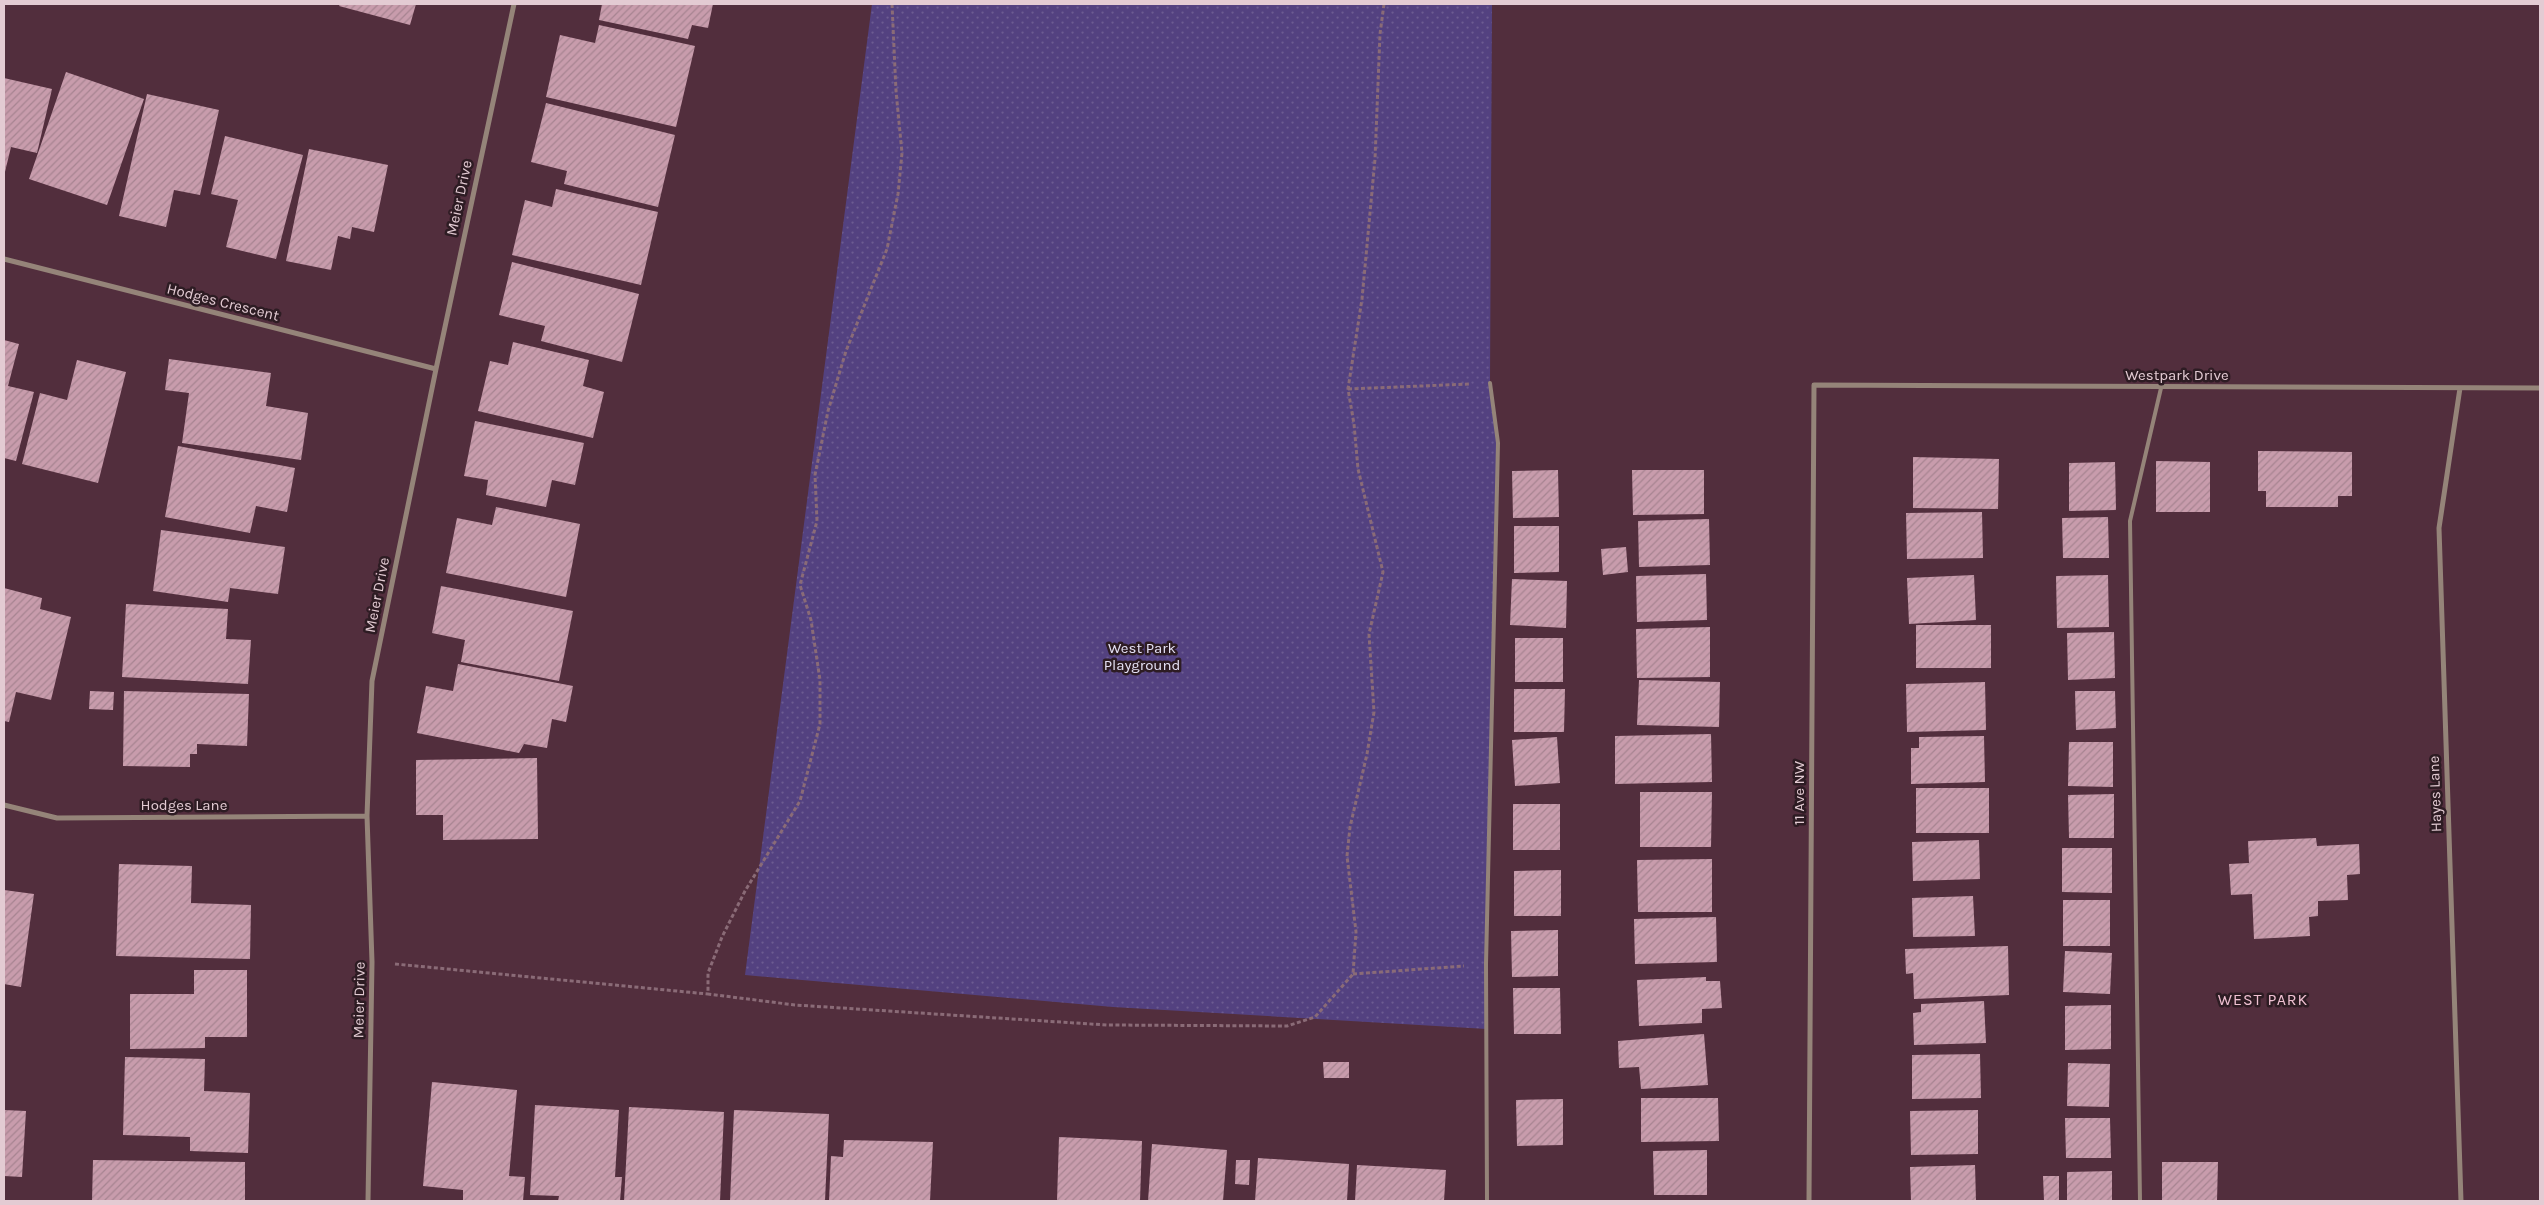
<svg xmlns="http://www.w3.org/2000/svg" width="2544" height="1205" font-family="Karla,sans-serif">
  <defs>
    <pattern id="park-dots" width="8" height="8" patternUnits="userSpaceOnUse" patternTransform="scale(1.25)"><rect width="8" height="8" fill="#534180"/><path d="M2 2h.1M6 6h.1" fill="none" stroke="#6c5b91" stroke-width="1.8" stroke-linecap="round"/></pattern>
    <pattern id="building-hatch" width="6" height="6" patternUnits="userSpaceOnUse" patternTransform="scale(1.25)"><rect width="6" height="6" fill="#c89cac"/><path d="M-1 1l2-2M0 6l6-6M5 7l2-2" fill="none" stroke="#a78491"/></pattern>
  </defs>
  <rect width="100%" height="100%" fill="#522e3d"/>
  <path fill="url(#park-dots)" d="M872,4H1492L1490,383L1498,443L1486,964L1487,1029L1113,1007L745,975Z"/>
  <path fill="url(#building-hatch)" d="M340,4H416L410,25L339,6Z
    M602,4H713L708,28L692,25L688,39L599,20Z
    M599,25L695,46L676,127L546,97L560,35L595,43Z
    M66,72L144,99L107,205L29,179Z
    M4,78L52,89L37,153L11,147L4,176Z
    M147,94L219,110L200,195L174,190L166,227L119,216Z
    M546,103L675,135L658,207L564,184L567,171L531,162Z
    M225,136L303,155L276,259L226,247L238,200L211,194Z
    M309,149L388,165L374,232L352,227L350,239L338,236L331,270L286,261Z
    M556,189L658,212L641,285L512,255L525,200L552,207Z
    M512,262L639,294L622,362L541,341L545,326L499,315Z
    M4,340L19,344L8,386L34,392L16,461L4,458Z
    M513,342L589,360L583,386L604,392L593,438L478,411L490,361L508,365Z
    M169,359L271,373L266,406L308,413L301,460L182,443L189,393L165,390Z
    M77,360L126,372L98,483L22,464L40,393L67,400Z
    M475,421L584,443L575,485L552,480L546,507L486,495L488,480L464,476Z
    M178,446L295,468L287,512L256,506L250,533L165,517Z
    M2258,451L2352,452V496H2338V507H2266V491H2258Z
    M1913,457L1999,459L1998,509L1913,508Z
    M2156,461L2210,462V512H2156Z
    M2115,462L2116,510L2069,511V463Z
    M1558,470L1559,517L1513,518L1512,471Z
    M1632,470H1704V514L1633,515Z
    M496,507L580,524L566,597L446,573L457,518L492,525Z
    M1982,512L1983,558L1907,559L1906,513Z
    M2108,517L2109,558H2063L2062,518Z
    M1709,519L1710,565L1639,567L1638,521Z
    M1514,526H1559V572L1514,573Z
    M161,530L285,547L278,594L230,588L228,602L153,591Z
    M1626,547L1628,572L1603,575L1601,549Z
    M1706,574L1707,620L1637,622L1636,576Z
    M1974,575L1976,620L1909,624L1907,578Z
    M2108,575L2109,627L2057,628L2056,576Z
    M1512,579L1567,581L1566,628L1510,625Z
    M441,586L573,611L559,681L461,662L465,640L432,633Z
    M4,588L42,598L40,609L71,617L51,700L16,692L9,722L4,721Z
    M126,604L228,609L226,639L251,640L248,684L122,677Z
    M1916,625H1991V668H1916Z
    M1710,627V677L1637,678L1636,629Z
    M2114,632L2115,678L2068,680L2067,633Z
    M1515,638H1563V682H1515Z
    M458,664L573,686L566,722L552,719L547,748L524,744L519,753L417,733L426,686L453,691Z
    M1639,680L1720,682L1719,727L1637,725Z
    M1985,682L1986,730L1907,732L1906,684Z
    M1514,689H1565L1564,732H1514Z
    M90,691L114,692L113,710L89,709Z
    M124,691L249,694L247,746L197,744V754H190V767L123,766Z
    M2075,691H2115L2116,728L2076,730Z
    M1711,734L1712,782L1615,784V736Z
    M1984,736L1985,782L1911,784V748H1919V737Z
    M1557,737L1560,783L1515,786L1512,740Z
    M2069,742H2113V787L2068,786Z
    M537,758L538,839L443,840V815H416V760Z
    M1916,788H1989V833H1916Z
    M1640,792H1712L1711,847H1640Z
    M2114,794V838H2069L2068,795Z
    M1513,804H1560V850H1513Z
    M2316,838L2317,846L2359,844L2360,874L2347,875L2348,900L2318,901V916L2309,917L2310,936L2254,939L2252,894L2231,895L2229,864L2249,863L2248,841Z
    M1979,840L1980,879L1913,881L1912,842Z
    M2062,848H2112V893L2062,892Z
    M1712,859V912H1638L1637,860Z
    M119,864L192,866L191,903L251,905L250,959L116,956Z
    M1561,870V916H1514V871Z
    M4,890L34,894L21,987L4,984Z
    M1973,896L1975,936L1913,937L1912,898Z
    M2063,900H2110V946H2063Z
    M1716,917L1717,962L1635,964L1634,919Z
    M1558,930V976L1512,977L1511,931Z
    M2008,946L2009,995L1914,999L1913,973L1906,974L1905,949Z
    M2065,951L2112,953L2110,994L2063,992Z
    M194,970H247V1037H205V1048L130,1049V994H194Z
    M1706,977V981H1720L1722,1008L1702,1009V1023L1639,1026L1637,980Z
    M1513,988H1560L1561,1034H1514Z
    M1984,1001L1986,1043L1914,1045L1913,1013L1921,1012V1004Z
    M2111,1005V1049L2065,1050V1006Z
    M1704,1034L1708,1085L1641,1089L1639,1067L1619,1068L1618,1041Z
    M1980,1054L1981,1098L1912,1099V1055Z
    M125,1057L205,1059L204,1091L250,1093L248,1153L190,1151V1137L123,1135Z
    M1323,1062H1349V1078H1324Z
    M2068,1063L2110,1064L2109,1107L2067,1106Z
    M432,1082L517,1090L509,1176L525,1177L523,1201H463V1190L423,1186Z
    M1641,1098H1718L1719,1141L1641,1142Z
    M1563,1099V1145L1517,1146L1516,1100Z
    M535,1105L619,1110L615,1177H622L620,1201H558L559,1196L530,1195Z
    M629,1107L724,1112L720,1201H624Z
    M4,1110L26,1111L22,1177L4,1176Z
    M734,1110L829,1114L825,1201H730Z
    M1978,1110V1154L1911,1155L1910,1111Z
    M2065,1118H2110L2111,1158H2066Z
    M1059,1137L1142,1141L1140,1201H1057Z
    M844,1140L933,1142L930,1201H829L831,1156L843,1157Z
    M1152,1144L1227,1150L1223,1201H1148Z
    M1707,1150V1195H1654L1653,1151Z
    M1258,1158L1349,1164L1347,1201H1255Z
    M93,1160L245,1162V1201H92Z
    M1236,1160H1250L1249,1185L1235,1184Z
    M2162,1162H2218L2217,1201H2162Z
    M1357,1165L1446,1170L1444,1201H1355Z
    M1975,1165L1976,1201H1911L1910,1167Z
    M2112,1171V1201H2067V1172Z
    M2043,1176H2059V1201H2044Z"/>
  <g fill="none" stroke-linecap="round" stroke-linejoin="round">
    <path stroke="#8a6b77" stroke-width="3" stroke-dasharray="4 2.5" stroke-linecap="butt" d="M892,4L896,91L902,153L898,194L887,249L846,351L828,411L815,475L817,521L800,585L811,620L820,680V724L800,801L745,891L722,937L708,973V994L795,1005L1107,1025L1287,1026L1315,1017L1353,974L1356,932L1347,856L1350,827L1367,754L1374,712L1369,634L1383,572L1358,469L1354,424L1348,389L1362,299L1375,159L1380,34L1384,4
      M1348,389L1470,384
      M395,964L708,994
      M1353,974L1464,966"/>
    <path stroke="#958479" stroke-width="4" d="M1487,1201L1486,964L1498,443L1490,383
      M2140,1201L2130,521L2161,388"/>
    <path stroke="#958479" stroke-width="5" d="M4,259L436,369
      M2460,388L2439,528L2461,1201
      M4,805L57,818L367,816
      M368,1201L372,962L367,816L372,681L436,369L514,4
      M1809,1201L1814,385L2540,388"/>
  </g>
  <g text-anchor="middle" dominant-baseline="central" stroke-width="5" stroke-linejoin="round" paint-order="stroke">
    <g font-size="15" fill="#e3cbd3" stroke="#2d1c23">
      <text transform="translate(459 198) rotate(-78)">Meier Drive</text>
      <text transform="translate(223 302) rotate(14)">Hodges Crescent</text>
      <text x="2177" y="375">Westpark Drive</text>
      <text transform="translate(377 595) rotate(-79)">Meier Drive</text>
      <text transform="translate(1799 793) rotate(-90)">11 Ave NW</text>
      <text transform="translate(2435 794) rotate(-92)">Hayes Lane</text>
      <text x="184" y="805">Hodges Lane</text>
      <text transform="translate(359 1000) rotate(-89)">Meier Drive</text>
    </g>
    <g font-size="15" fill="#e5e1f5" stroke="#2d1c23">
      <text x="1142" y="648">West Park<tspan x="1142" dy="17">Playground</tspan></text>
    </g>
    <g font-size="16" letter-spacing="1" fill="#f0c1d2" stroke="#2d1c23">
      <text x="2263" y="999">WEST PARK</text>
    </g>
  </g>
  <rect width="2544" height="1205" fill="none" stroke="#e3cbd3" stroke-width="10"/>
</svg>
